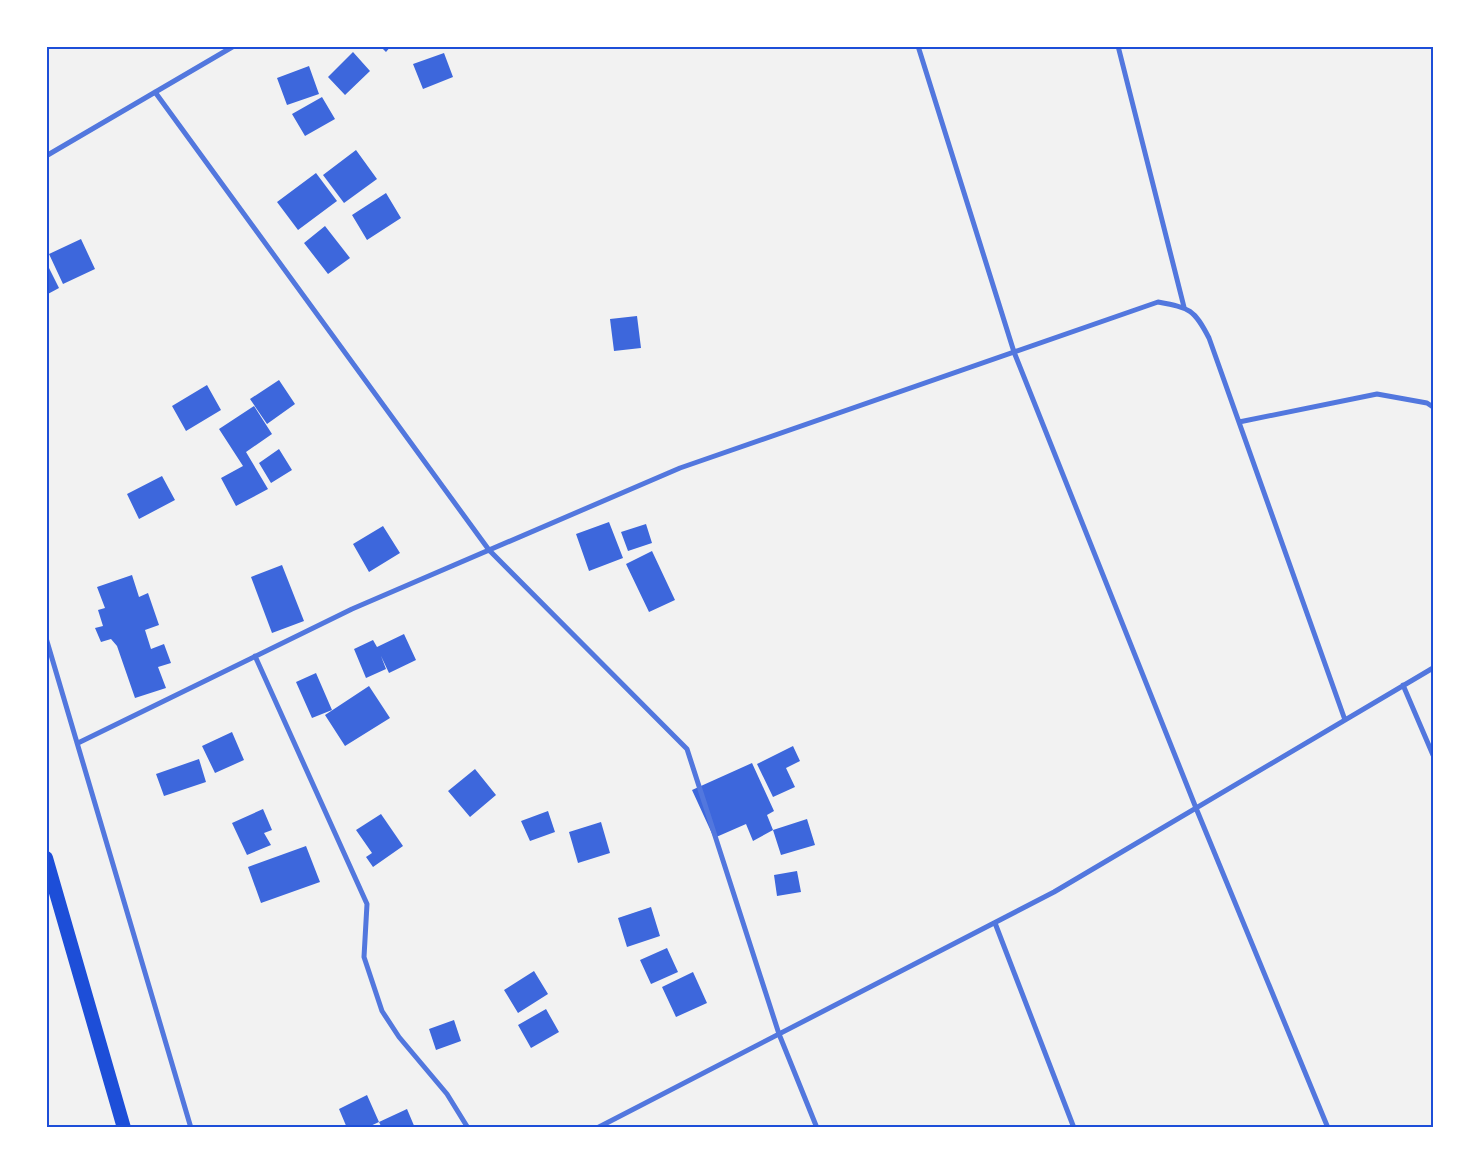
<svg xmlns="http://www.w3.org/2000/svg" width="1479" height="1174" font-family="'Roboto Condensed',sans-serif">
  <rect width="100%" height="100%" fill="#f2f2f2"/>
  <path fill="#3d67dc" d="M380,46H391L386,52Z
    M353,52L370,71L345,95L328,77Z
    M444,53L453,77L423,89L413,64Z
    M309,66L319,94L287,105L277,78Z
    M322,97L335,119L305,136L292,114Z
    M356,150L377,179L344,203L323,175Z
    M316,173L337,201L298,230L277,202Z
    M386,193L401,218L367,240L352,215Z
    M325,226L350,258L328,274L304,243Z
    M81,239L95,269L63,284L49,254Z
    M46,262L59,288L46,295Z
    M637,316L641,348L614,351L610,319Z
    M279,380L295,404L267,424L250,399Z
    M207,385L221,410L186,431L172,406Z
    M254,406L272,434L246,452L268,489L236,506L221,478L243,466L219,429Z
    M279,449L292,470L271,483L259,463Z
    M162,476L175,500L139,519L127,494Z
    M609,522L623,558L589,571L576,534Z
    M646,524L652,543L628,551L621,532Z
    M383,526L400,553L369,572L353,544Z
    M652,551L675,600L649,612L626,564Z
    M282,565L304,621L272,633L251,577Z
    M132,575L139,597L148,593L159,625L145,630L151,649L164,644L171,663L158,667L166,688L135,698L117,646L111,639L101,642L95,628L103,626L98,610L105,608L97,587Z
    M404,634L416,660L389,673L381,656L386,669L366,678L354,649L373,640L377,647Z
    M316,673L332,710L312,718L296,682Z
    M369,686L390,718L345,746L325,715Z
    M232,732L244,760L215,773L202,746Z
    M793,746L800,761L786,768L795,787L773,797L757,764Z
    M199,759L206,782L164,796L156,774Z
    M752,763L774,811L767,815L773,830L753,841L746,824L714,838L692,790Z
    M475,769L496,795L470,817L448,791Z
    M263,809L272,830L264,833L271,845L247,855L232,823Z
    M548,811L555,832L530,841L521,821Z
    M381,814L403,846L373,867L366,857L372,853L356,830Z
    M807,819L815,845L781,855L773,830Z
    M601,822L610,853L578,863L569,832Z
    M306,846L320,882L261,903L248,867Z
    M797,871L801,892L777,896L774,875Z
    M651,907L660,936L627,947L618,918Z
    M667,948L678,972L651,984L640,960Z
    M534,971L548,994L518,1013L504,990Z
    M693,972L707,1003L676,1017L662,987Z
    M546,1009L559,1032L531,1048L518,1025Z
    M454,1020L461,1041L436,1050L429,1029Z
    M367,1095L379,1122L366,1128H347L339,1109Z
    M407,1109L415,1128H382L379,1122Z"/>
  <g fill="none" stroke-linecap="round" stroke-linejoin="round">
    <path stroke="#5277de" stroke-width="5" d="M918,46L1014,352L1196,808L1328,1128
      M1118,46L1184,307
      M155,92L489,550L687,749L779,1034L817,1128
      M46,156L234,46
      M1239,422L1377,394L1427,403L1433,407
      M46,638L191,1128
      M255,656L367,904L364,957L382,1011L399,1037L447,1094L468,1128
      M1403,685L1433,755
      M78,743L352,609L680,468L1158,302C1190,308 1194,309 1209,338L1345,720
      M995,923L1074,1128
      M597,1128L1054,892L1433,668"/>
    <path stroke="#1d4ed8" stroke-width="14" d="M46,858L124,1128"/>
  </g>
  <rect width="1479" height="1174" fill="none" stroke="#ffffff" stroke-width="95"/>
  <rect x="48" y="48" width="1384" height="1078" fill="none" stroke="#1d4ed8" stroke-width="2"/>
</svg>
